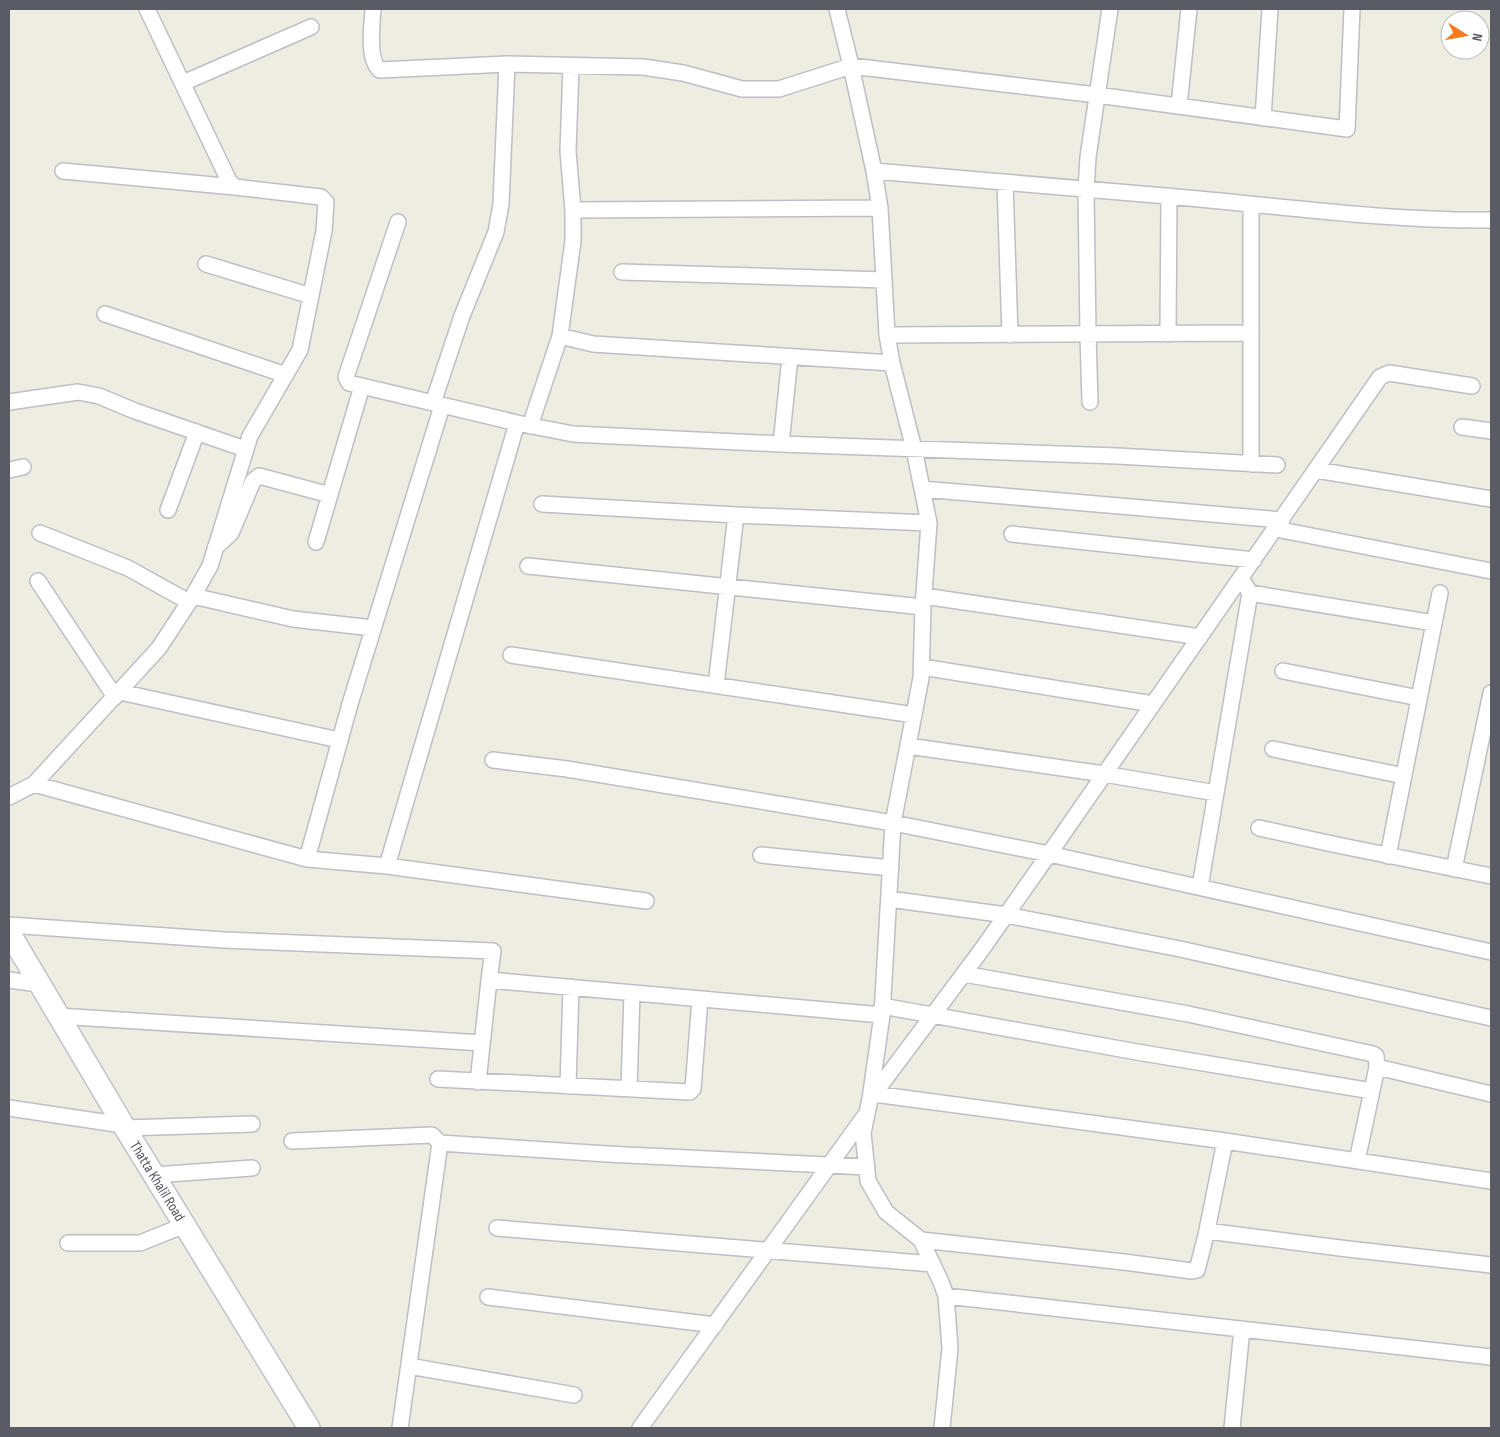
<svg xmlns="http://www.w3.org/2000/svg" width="1500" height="1437" font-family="'Sofia Sans Condensed',sans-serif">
  <rect width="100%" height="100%" fill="#edeee1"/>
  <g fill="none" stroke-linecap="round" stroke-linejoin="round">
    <g stroke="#bebec6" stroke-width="18">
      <path id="street" d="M373,9C372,25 367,60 380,70L507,64L643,67L683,73L742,89H779L851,66L1097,95L1347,129L1352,9
        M837,9L851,66L874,171L880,208L887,335L892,363L914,449L929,523L923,607L921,678L893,823L882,1015L870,1099L863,1133L868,1181L886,1212L921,1240L941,1282L946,1296L950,1348L942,1428
        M183,83L311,27
        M1179,106L1189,9
        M1263,118L1270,9
        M63,171L235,187
        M874,171C990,181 1105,190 1220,201C1311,210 1400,221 1491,220
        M1005,183L1010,335
        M573,210L880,208
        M398,222L346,377L349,383L517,423L573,434L781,444L790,357
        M206,264L311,296
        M622,272L884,280
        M105,314L286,375
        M1168,334L1169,196
        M887,335L1251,333
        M560,336L593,344L892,363
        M9,402L78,392L99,396L135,411L245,449
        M1090,402L1088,335L1086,190L1088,157L1110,9
        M433,403L462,316L496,232L501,204L507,64
        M530,426L560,336L573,241V210L568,151L571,66
        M1462,427L1491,431
        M781,444L1117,456L1277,465
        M1251,464V204
        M9,470L23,467
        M1316,470L1491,499
        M922,489L1282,520
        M542,504L736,515L929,523
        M168,510L197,432
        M1276,529L1491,571
        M40,533L128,568L189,602
        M1012,534L1254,560
        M316,542L362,386
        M215,548L231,533L253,481L259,476L330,495
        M528,566L923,607
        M38,581L115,697
        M1250,593L1434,623
        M193,596L293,619L373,628
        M924,596L1200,637
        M511,655L914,715
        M922,667L1153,704
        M1283,671L1419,698
        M716,685L736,515
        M120,692L339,740
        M908,746L1104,774L1216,793
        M1273,749L1404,776
        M493,760L567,769L893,823L1049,854L1491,952
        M34,784L159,648L193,596L210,566L250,436L300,350L324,231L326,202L321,197L235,187L229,181L147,9
        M9,797L34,784L307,859L387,866L646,901
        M1259,828L1337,845L1491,876
        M761,855L891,868
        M1388,856L1440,593
        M307,859L350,704L442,406
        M387,866L517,423
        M1454,869L1491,693
        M1200,887L1250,593L1241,578
        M889,899L1006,915L1180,949L1491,1018
        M9,925L224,940L493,951L489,980L882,1015
        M964,974L1188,1014L1373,1054L1376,1056L1377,1067L1357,1161
        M9,980L39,984
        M882,1006L1137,1052L1372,1091
        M58,1016L482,1043
        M1377,1067L1491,1094
        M438,1079L690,1092L693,1089L700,999
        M478,1082L489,980
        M568,1086L571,987
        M629,1089L632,993
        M874,1094L1225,1141L1491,1181
        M871,1098L980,952L1049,854L1380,377L1389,373L1472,386
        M9,1108L123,1125
        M125,1128L252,1124
        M292,1141L432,1135L440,1143L400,1428
        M440,1143L607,1154L867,1167
        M154,1175L252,1168
        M497,1228L933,1264
        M1207,1231L1348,1249L1491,1265
        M921,1240L1124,1262L1192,1271L1197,1270L1206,1235L1225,1141
        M68,1243H140L185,1225
        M946,1296L1491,1357
        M488,1297L715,1325
        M409,1366L574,1395
        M640,1428L864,1117
        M1232,1428L1242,1329"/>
    </g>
    <g stroke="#c1c1cb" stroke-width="24">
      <g id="secondary">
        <path id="s1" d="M9,932L125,1128L309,1428"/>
      </g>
    </g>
    <use href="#street" stroke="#fff" stroke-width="15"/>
    <use href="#secondary" stroke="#fff" stroke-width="21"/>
  </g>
  <g text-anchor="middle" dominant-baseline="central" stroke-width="4" stroke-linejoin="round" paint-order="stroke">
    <g font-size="15" fill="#5a5b64" stroke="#fff">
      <text stroke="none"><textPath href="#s1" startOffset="290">Thatta Khalil Road</textPath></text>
    </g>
  </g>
  <rect width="1500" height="1437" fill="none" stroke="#5a5b64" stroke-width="20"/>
  <g transform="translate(1465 35) rotate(101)"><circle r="24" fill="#ffffff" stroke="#bdbdc1"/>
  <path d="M0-4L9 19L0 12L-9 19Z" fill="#f87a1d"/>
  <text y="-8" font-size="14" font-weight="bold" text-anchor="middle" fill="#5a5b64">N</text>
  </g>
</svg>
